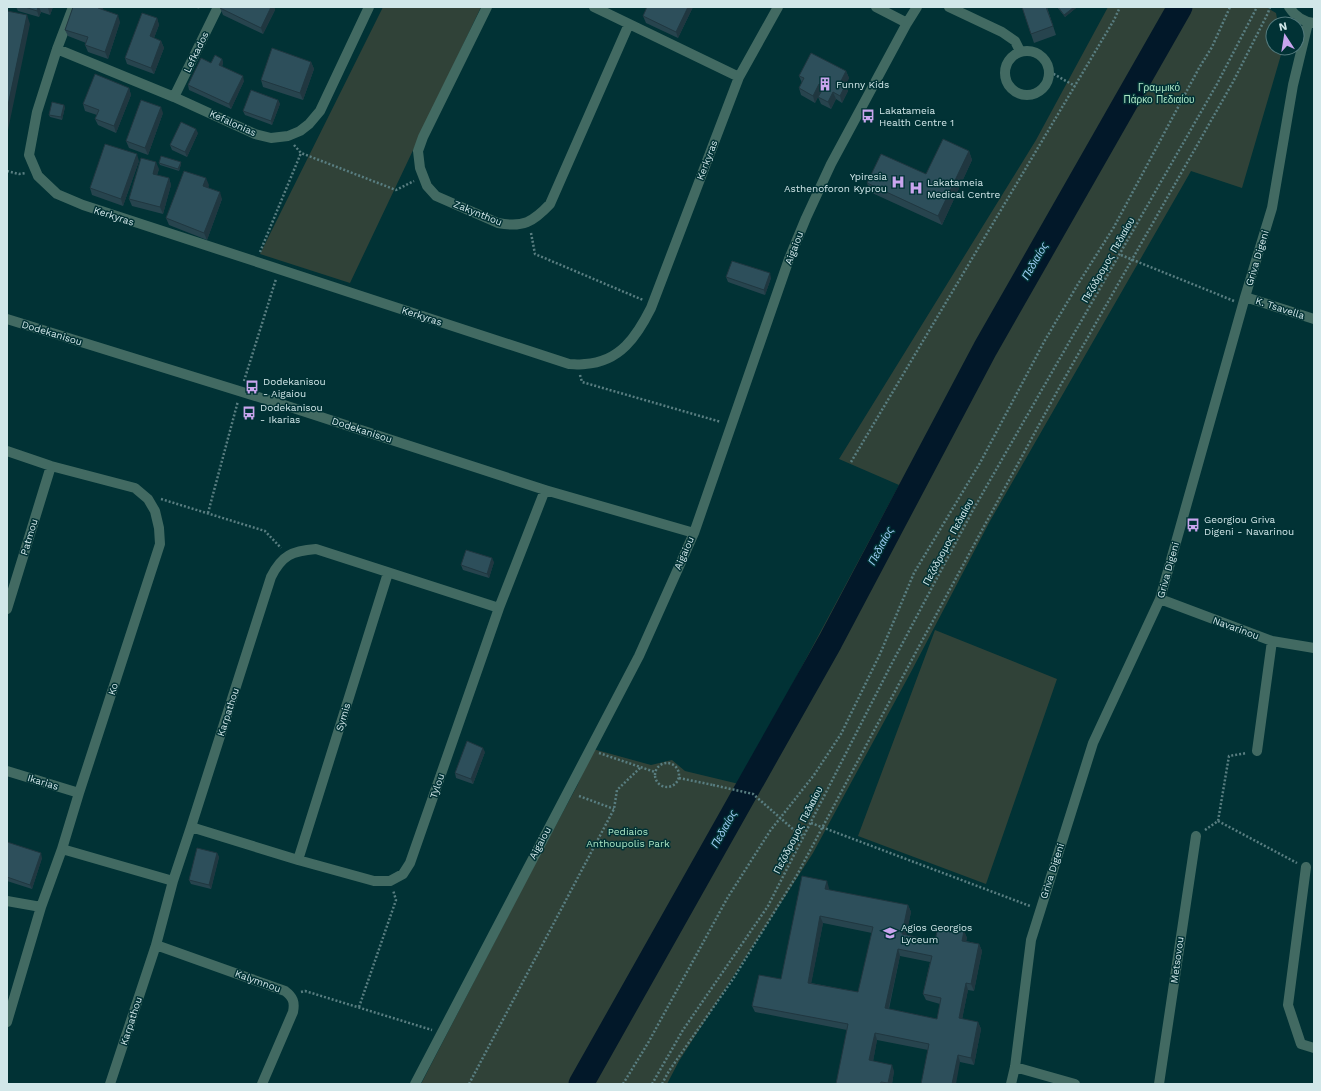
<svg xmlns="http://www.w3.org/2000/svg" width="1321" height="1091" font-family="'Work Sans',sans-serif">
  <rect width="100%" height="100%" fill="#013235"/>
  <path fill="#304238" d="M383,7H481L350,283L260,254Z
    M1108,7H1266L1276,13L1278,24H1273V48H1283L1242,188L1191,171L990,521L912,670L813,853L679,1061L667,1084H421L536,862L577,786L593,749L651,765L672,760L685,771L739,784L899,485L839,459L1036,140Z
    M935,630L1057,679L986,884L858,836Z"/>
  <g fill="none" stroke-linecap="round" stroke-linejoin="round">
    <path stroke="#021829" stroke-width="25" d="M581,1084L830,642L985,349L1180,7"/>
    <path stroke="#597e81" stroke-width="2.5" stroke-dasharray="2 2" stroke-linecap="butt" d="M1050,72L1075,86
      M294,145L301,153L396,190L414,181
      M7,171L19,174L26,173
      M531,233L535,254L643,300
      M260,252L301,153
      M1121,255L1234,301
      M580,375L582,382L721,422
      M244,381L276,279
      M851,462L1114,20L1120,7
      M161,499L265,531L281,548
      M208,513L238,401
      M599,753L655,772
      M655 775a12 12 0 1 1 24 0a12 12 0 1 1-24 0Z
      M679,778L713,785
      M579,796L614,809
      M1218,821L1297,863
      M811,823L1030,906
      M794,830L803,836
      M1205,830L1218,821L1229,756L1247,753
      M301,992L305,991L432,1030
      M359,1007L396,900L393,890
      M469,1084L614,809L617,790L640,768
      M623,1084L648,1043L728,897L770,831L814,775L841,734L880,654L914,573L980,463L1044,342L1078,284L1114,227L1199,68L1212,47L1230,7
      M652,1084L683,1030L768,906L891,665L973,510L1217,84L1257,7
      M662,1084L669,1071L733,979L797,875L916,652L1059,388L1233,82L1268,13L1270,7"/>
    <path stroke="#426a62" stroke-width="10" d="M73,7L57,49L37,112L29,155L38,176L57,194L83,205L569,364C574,364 580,365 585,364C620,362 637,336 651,308L739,77L778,7
      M487,7L423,137L418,151L420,168L427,186L436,196L498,223C523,228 533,222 550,204L629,24
      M594,7L739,77
      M876,7L907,23
      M949,7L1002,32L1015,41L1020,51
      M1289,7C1295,16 1303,22 1314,23
      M57,49L174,97L255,134L271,138L288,136L300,131L309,124L320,111L369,7
      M1005 73a22 22 0 1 1 44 0a22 22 0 1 1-44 0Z
      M174,97L218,7
      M1245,297L1314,319
      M7,319L281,404L545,490L694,533
      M7,451L51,466L135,488L148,499L155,511L159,528L160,544L79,793L62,849L41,907L7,1022
      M1160,599L1272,641L1314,648
      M7,609L51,466
      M1257,751L1272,641
      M7,771L79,793
      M191,827L298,860L374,881H390L403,874L410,863L499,608L545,490
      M62,849L173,881
      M298,860L388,573
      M1306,867L1288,1005L1301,1044L1314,1048
      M7,901L41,907
      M156,945L285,991C293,997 295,1002 293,1012L262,1084
      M1015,1067L1075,1084
      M110,1084L156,945L173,881L191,827L271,577C282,555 292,551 316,549L499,608
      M415,1084L639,656L694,533L789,259L806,218L831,164L907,23L917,7
      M1011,1084L1015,1067L1031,940L1093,743L1160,599L1245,297L1272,208L1293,85L1308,23
      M1159,1084L1196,836"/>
    <path stroke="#597e81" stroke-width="2.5" stroke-dasharray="2 2" stroke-linecap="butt" d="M713,785L753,794L794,830"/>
  </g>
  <path fill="#27444e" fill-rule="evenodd" d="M16,7H53L50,15L41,12L39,17L18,11Z
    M73,7H102L103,10L120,22L108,59L88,52L85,45L86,43L68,36L65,30Z
    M194,7H200L199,9Z
    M221,7H274L275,10L263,34L223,15L220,8Z
    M693,7L678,38L646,23L643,16Z
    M1022,7H1047L1056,35L1034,43Z
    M1057,7H1076V8L1065,17Z
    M157,18L159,25L154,38L161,41L164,48L154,74L127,64L125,58Z
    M222,59L223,63L222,67L244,81L231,109L189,90L188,85L211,63Z
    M311,62L314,69L303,100L263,87L261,80Z
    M846,71L849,78L846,84L848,91L842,103L836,99L831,109L821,104L818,97L821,91L815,103L801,95L799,88L802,83L799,76Z
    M129,88L131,95L116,133L98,125L95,119L97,115L85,111L83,104Z
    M278,100L280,104L272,125L245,115L243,111Z
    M65,107L62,120L50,117L49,115Z
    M163,113L148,155L129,148L126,141Z
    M198,133L187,157L172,150L170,145Z
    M969,151L972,160L942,225L870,192L867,183L926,174Z
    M139,161L123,206L92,195L90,188Z
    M181,162V164L179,171L160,165L159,163Z
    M159,169L157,175L169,178L171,185L163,214L132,206L129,199Z
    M209,185L208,187L222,199L207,240L169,225L166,218Z
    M726,277L771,278L765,295L728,282Z
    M494,562L489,578L463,570L461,565Z
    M485,752L473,784L456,778L455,773Z
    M7,842L42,858L32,889L7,881Z
    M217,853L219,857L211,889L191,884L189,880Z
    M829,888V890L908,905L911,912L906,935L935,941L964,931L967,938L966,941L979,944L982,951L974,991L968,990L962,1019L978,1022L981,1029L974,1065L960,1062L928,1050L877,1040L873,1061L894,1071L892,1084H836L847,1030L755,1012L752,1006L781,979ZM823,923L872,933L858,992L811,983ZM900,956L930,962L923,994L926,1000L940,1004L937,1019L889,1009Z"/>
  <path fill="#203740" d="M38,7H39L41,12L39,17L37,11Z
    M48,7H53L50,15L48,8Z
    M99,7H102L103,8L101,15L98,8Z
    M271,7H274L275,10L263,34L261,28Z
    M688,7H693L678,38L676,32Z
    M1074,7H1076V8L1065,17L1064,15Z
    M27,15L30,24L8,130L7,127V110Z
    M118,15L120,22L108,59L105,52Z
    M157,18L159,25L152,43L150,36Z
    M161,41L164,48L154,74L151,68Z
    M222,59L223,63L220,70L219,65Z
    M311,62L314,69L303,100L300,93Z
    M846,71L849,78L846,84L848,91L842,103L840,96L841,81Z
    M243,76L244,81L231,109L229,104Z
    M819,84L821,91L815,103L813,96Z
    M129,88L131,95L116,133L114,126Z
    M833,92L836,99L831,109L828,102Z
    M278,100L280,104L272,125L271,121Z
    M64,105L65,107L62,120L61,117Z
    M161,107L163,113L148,155L145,148Z
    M196,129L198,133L187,157L185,152Z
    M969,151L972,160L942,225L938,216Z
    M137,154L139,161L123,206L121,199Z
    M156,162L159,169L155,181L153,174Z
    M181,162V164L179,171L178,169Z
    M169,178L171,185L163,214L160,207Z
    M206,178L209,185L206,193L203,186Z
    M220,192L222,199L207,240L204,233Z
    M770,273L771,278L765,295L764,290Z
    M492,558L494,562L489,578L487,574Z
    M483,748L485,752L473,784L471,779Z
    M41,853L42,858L32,889L30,885Z
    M217,853L219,857L211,889L209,885Z
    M827,881L829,888L828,896L825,889Z
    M908,905L911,912L905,941L902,934Z
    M820,916L823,923L810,990L808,983Z
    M964,931L967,938L965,947L962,941Z
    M979,944L982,951L974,991L971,984Z
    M898,949L900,956L887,1015L885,1008Z
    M966,983L968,990L961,1025L959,1018Z
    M978,1022L981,1029L974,1065L971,1058Z
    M875,1033L877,1040L872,1067L869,1060Z
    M958,1055L960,1062L956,1084H952Z
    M892,1065L894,1071L892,1084H888Z"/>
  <path fill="#2d4f5b" stroke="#203740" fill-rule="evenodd" d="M25,7H38L37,11Z
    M73,7H99L98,8L118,15L105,52L85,45L88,37L65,30Z
    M221,7H271L261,28L220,8Z
    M647,7H688L676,32L643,16Z
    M1022,7H1046L1053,26L1031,34Z
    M1058,7H1074L1064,15Z
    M7,11L27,15L7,110Z
    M142,13L157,18L150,36L161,41L151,68L125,58Z
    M272,48L311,62L300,93L261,80Z
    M811,53L846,71L841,81L846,84L840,96L833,92L828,102L818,97L824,87L819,84L813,96L799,88L804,78L799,76Z
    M215,55L222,59L219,65L243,76L229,104L188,85L201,58L211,63Z
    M95,74L129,88L114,126L95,119L99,110L83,104Z
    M251,90L278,100L271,121L243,111Z
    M141,100L161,107L145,148L126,141Z
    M52,102L64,105L61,117L49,115Z
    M181,122L196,129L185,152L170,145Z
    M943,139L969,151L938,216L867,183L881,154L926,174Z
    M105,144L137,154L121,199L90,188Z
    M161,156L181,162L178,169L159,163Z
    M141,158L156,162L153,174L169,178L160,207L129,199Z
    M184,171L206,178L203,186L220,192L204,233L166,218Z
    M732,261L770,273L764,290L726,277Z
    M466,550L492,558L487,574L461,565Z
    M467,741L483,748L471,779L455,773Z
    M7,842L41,853L30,885L7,877Z
    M197,848L217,853L209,885L189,880Z
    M802,876L827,881L825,889L908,905L902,934L935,941L938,926L964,931L962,941L979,944L971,984L966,983L959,1018L978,1022L971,1058L958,1055L952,1084H921L929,1044L875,1033L869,1060L892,1065L888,1083L881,1082L880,1084H836L848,1024L752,1006L759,975L781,979ZM820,916L873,927L858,992L808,983ZM898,949L932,956L923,994L941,998L937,1019L885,1008Z"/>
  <defs>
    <g id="building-bare" transform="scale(1.08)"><path d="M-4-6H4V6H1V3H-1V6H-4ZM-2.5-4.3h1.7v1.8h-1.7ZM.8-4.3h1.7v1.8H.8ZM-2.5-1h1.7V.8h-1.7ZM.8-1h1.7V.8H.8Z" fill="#c9a5ee" stroke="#013235" stroke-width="2.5" paint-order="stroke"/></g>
    <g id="bus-bare" transform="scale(1.08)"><path d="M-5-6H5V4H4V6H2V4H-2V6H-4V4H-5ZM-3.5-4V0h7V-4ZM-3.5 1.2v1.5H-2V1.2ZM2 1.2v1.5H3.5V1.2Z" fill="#c9a5ee" stroke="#013235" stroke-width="2.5" paint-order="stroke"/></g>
    <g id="hospital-bare" transform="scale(1.08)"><path d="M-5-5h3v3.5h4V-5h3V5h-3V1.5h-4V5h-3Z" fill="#c9a5ee" stroke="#013235" stroke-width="2.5" paint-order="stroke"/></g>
    <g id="school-bare" transform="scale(1.08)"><path d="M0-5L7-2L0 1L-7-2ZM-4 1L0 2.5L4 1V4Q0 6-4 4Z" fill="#c9a5ee" stroke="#013235" stroke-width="2.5" paint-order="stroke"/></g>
  </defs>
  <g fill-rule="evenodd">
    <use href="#building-bare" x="825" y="84"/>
    <use href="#bus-bare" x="868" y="116"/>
    <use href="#hospital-bare" x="898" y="182"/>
    <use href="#hospital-bare" x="916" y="188"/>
    <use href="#bus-bare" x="252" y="387"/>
    <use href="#bus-bare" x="249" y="413"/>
    <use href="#bus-bare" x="1193" y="525"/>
    <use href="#school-bare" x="890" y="933"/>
  </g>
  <g text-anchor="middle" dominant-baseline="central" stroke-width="3" stroke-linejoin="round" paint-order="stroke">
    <g font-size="10" fill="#d1e7e9" stroke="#013235">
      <text transform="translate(196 52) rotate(-64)">Lefkados</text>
      <text transform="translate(233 123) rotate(24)">Kefalonias</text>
      <text transform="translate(707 160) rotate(-69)">Kerkyras</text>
      <text transform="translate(478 213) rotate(22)">Zakynthou</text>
      <text transform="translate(114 216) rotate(18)">Kerkyras</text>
      <text transform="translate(794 248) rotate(-69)">Aigaiou</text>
      <text transform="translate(1257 258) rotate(-73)">Griva Digeni</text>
      <text transform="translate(1108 260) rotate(-60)">Πεζόδρομος Πεδιαίου</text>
      <text transform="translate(1280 308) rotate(18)">K. Tsavella</text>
      <text transform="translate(422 316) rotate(18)">Kerkyras</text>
      <text transform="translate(52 333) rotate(17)">Dodekanisou</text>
      <text transform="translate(362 430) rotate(18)">Dodekanisou</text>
      <text transform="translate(29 537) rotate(-73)">Patmou</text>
      <text transform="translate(948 542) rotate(-62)">Πεζόδρομος Πεδιαίου</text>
      <text transform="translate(684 553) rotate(-66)">Aigaiou</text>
      <text transform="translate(1168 570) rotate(-74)">Griva Digeni</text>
      <text transform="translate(1236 628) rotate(20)">Navarinou</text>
      <text transform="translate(113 689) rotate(-72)">Ko</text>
      <text transform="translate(228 712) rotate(-72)">Karpathou</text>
      <text transform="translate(343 717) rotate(-73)">Symis</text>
      <text transform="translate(43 782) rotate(17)">Ikarias</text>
      <text transform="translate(437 786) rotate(-71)">Tylou</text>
      <text transform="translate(798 830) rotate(-63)">Πεζόδρομος Πεδιαίου</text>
      <text transform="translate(540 843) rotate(-62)">Aigaiou</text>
      <text transform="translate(1052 871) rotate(-72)">Griva Digeni</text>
      <text transform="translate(1177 960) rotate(-82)">Metsovou</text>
      <text transform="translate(258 981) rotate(20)">Kalymnou</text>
      <text transform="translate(131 1021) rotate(-72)">Karpathou</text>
    </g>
    <g font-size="10" fill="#d1e7e9" stroke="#013235" text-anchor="start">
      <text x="836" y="84">Funny Kids</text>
      <text x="879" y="110">Lakatameia<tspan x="879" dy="12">Health Centre 1</tspan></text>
      <text x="887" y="176" text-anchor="end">Ypiresia<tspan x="887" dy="12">Asthenoforon Kyprou</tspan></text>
      <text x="927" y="182">Lakatameia<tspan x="927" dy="12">Medical Centre</tspan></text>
      <text x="263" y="381">Dodekanisou<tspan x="263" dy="12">- Aigaiou</tspan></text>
      <text x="260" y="407">Dodekanisou<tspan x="260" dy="12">- Ikarias</tspan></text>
      <text x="1204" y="519">Georgiou Griva<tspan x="1204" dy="12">Digeni - Navarinou</tspan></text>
      <text x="901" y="927">Agios Georgios<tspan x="901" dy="12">Lyceum</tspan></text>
    </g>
    <g font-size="10" fill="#abe5c4" stroke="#013235">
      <text x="1159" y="87">Γραμμικό<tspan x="1159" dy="12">Πάρκο Πεδιαίου</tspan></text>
      <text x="628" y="831">Pediaios<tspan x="628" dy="12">Anthoupolis Park</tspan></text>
    </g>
    <g font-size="11" font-style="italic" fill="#9cccf3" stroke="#013235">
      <text transform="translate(1035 261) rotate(-60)">Πεδιαίος</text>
      <text transform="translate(881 546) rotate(-62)">Πεδιαίος</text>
      <text transform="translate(724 829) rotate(-61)">Πεδιαίος</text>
    </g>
  </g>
  <rect width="1321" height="1091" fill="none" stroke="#d1e7e9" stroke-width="16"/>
  <g transform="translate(1285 36) rotate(348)"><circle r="19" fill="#013235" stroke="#547a7d"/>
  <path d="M0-3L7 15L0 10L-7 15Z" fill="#c9a5ee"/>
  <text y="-6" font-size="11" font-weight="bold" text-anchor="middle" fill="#d1e7e9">N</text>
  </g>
</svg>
